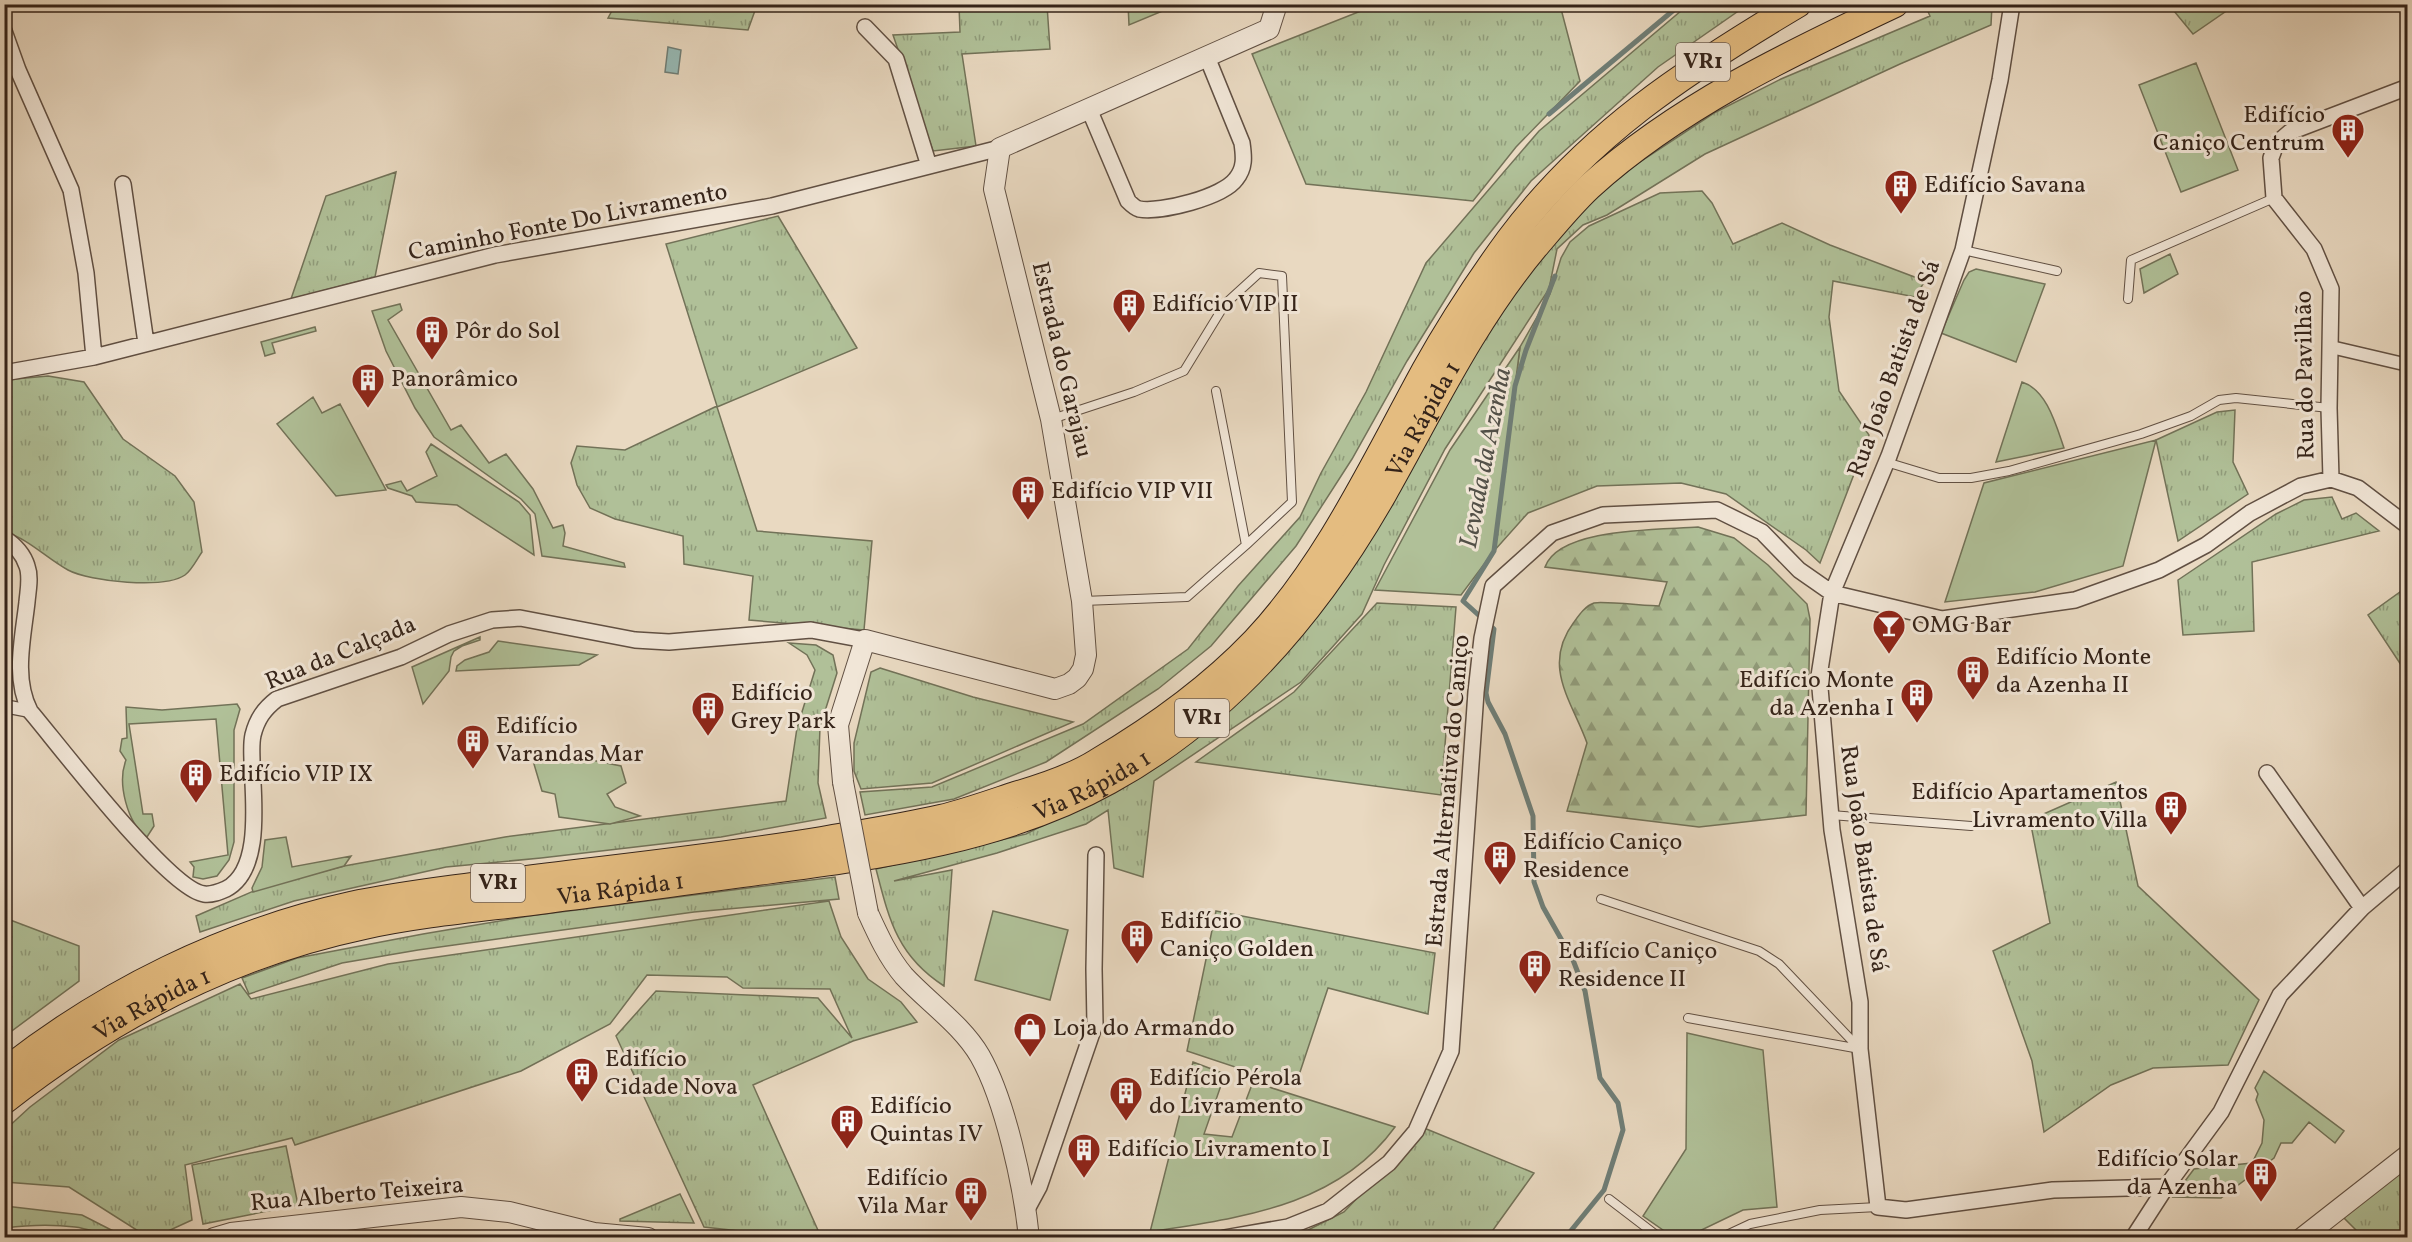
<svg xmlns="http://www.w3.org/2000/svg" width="2412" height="1242" font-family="Vollkorn,serif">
  <defs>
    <pattern id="grass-tufts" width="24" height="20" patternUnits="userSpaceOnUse" patternTransform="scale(1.5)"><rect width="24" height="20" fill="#b0c098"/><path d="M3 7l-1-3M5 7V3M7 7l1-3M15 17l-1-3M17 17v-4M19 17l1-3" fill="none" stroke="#909c7b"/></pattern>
    <pattern id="forest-firs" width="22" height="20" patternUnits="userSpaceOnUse" patternTransform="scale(1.5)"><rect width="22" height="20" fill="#b0c098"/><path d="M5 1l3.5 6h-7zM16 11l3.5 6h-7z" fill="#909c7b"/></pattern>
  </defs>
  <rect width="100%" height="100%" fill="#e9d9c1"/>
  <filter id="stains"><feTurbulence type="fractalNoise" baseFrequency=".00333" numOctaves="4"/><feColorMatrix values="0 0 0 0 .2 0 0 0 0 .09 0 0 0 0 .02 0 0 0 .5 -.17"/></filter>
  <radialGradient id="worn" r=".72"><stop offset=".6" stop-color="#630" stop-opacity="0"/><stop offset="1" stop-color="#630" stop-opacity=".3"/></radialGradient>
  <path fill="url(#grass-tufts)" stroke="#727258" stroke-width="1.5" d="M615,5V4L757,5L748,30L608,18Z
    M959,5H1047L1050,49L962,54L976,146L933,151L893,35L960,32Z
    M1376,5H1560L1580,81L1516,147L1473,201L1306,184L1252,54Z
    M1688,5H1747L1658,67L1531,181L1474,253L1407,361L1352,459L1296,546L1211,646L1158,689L1046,762L954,799L865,815L860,792L932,787L1083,724L1188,649L1238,586L1300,517L1321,473L1366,392L1426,263L1539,131Z
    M1925,5H1992L1991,25L1900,64L1705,154L1607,215L1583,225L1557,249L1549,289L1445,449L1384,565L1362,614L1301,682L1154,781L1143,877L1114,868L1108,810L1086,824L997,853L894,881L952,870L944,986C897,956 889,919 876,869L1026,834L1116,788L1178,751L1553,239L1623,173L1714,113L1781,79L1930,16Z
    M2169,5H2235L2193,34Z
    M396,172L375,277L291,299L326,196Z
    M1702,191L1712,203L1733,244L1782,223L1830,245L1925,281L1915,297L1833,281L1829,317L1839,391L1869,435L1820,563L1806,550L1726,494L1681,483L1597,486L1528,513L1494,551L1520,347L1550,294L1561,258L1570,242L1589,226L1660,193Z
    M778,216L857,348L717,407L757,531L872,541L864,630L749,620L753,576L684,564L683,536L615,519L590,508L577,485L571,463L577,446L625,450L717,406L666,244Z
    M48,376L84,382L123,439L175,476L194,502L202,552C197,559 192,570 185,575C165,589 90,582 68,570C46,558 29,539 5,532L4,380Z
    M2235,410L2233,462L2248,494L2178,541L2156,440L2217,412Z
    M2332,497L2342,519L2356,513L2379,531L2252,562L2254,631L2183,635L2178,580L2276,514L2304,500Z
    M2407,587V674L2368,615Z
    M1377,603L1456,607L1441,795L1196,762L1294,692Z
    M789,643L816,645L833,655L837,673L820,727L818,783L826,818L721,837L541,858L446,867L294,901L200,932L196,916L263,887L344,866L505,837L786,801L797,728L815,670L807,655Z
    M880,668L973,697L1073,722L932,783L861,789L854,771V743L871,672Z
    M2116,782L2138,886L2259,1000L2228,1065L2153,1068L2111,1085L2044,1132L2032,1061L1993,951L2050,923L2030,820Z
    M835,877L839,899L694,912L418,950L342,963L249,994L242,978L297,958L423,934L529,916Z
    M829,901L841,937L868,979L901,1002L917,1022L853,1041L753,1085L821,1237H794L704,1227L616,1036L656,991L818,998L852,1038L830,989L743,988L727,977L647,975L610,1024L521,1071L295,1145L292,1138L185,1165L192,1220L155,1237L146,1236L69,1187L5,1182V1130L30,1107L119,1040L240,984L251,999L388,964Z
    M1216,911L1435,953L1428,1014L1328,988L1295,1087L1187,1051Z
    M5,918L79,946V981L5,1036Z
    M1424,1128L1534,1173L1488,1237L1272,1238L1308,1230L1344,1212Z
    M286,1146L298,1205L203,1224L192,1165Z
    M2407,1164V1237H2363L2343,1217Z
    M680,1194L694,1223L620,1221V1219Z
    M5,1206L82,1215L125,1237C108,1238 92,1229 75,1227C52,1224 27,1225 5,1228Z"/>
  <path fill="url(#forest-firs)" stroke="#727258" stroke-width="1.5" d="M1698,527L1734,538L1768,565L1807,604L1810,619L1806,815L1699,827L1567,811L1587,743C1572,701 1541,666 1574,622C1579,615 1585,606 1594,603C1603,601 1647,606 1659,606L1667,582L1545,567C1559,527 1661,530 1698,527Z"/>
  <path fill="#b0c098" stroke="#727258" stroke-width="1.5" d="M1128,4H1177V5L1129,25Z
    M2196,63L2238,170L2181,192L2139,85Z
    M2170,254L2178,274L2144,293L2140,269Z
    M1976,269L2045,284L2016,362L1941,333L1964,280L1969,272Z
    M400,304L402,310L388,320L451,430L461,425L489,463L506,454L533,489L553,528L563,525L565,533L563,546L624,563L625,567L542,556L535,514L521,499L434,437L415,408L386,351L372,311Z
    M315,327L316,331L272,343L275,353L265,356L261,342Z
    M1520,347L1494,551L1461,595L1375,590L1450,450Z
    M2022,382C2047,390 2056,425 2064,448L1996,462Z
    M313,397L322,413L340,404L386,490L336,496L277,424Z
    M2156,440L2123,566L2035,592L1945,602L1984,483Z
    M431,444L519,502L530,515L534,555L457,505L416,502L412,496L388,488L386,485L401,481L407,491L437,476L426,452Z
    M480,637V640L462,646L454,651L451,657L449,671L423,704L412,667Z
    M498,641L597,655L579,665L456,671L457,666L465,660L489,652Z
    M237,704L240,709L234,730V842L229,860L217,876L203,879L193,877L194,867L190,862L228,855L216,719L129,724L143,814H152L154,826L147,837C127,823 117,783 126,760L120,751L122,739L127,738L126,707L162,710Z
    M537,749L621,766L626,783L607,794L615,807L640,816L610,824L559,817L555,794L542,791L531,754Z
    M286,837L292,867L351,856L344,866L253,892L252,888L262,867L265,840Z
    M993,911L1068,930L1050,1000L975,980Z
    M1687,1033L1763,1050L1777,1207L1743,1210L1687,1237H1673L1643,1216L1686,1149Z
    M1193,1062L1225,1074L1204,1134L1232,1137L1253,1082L1395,1127C1337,1207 1241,1217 1150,1232Z
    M2264,1071L2344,1131L2335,1143L2309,1122L2292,1143H2281L2274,1158L2221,1198L2173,1197L2194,1169L2252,1163L2262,1143L2264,1120L2256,1100L2258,1094L2255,1088Z"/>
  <path fill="#97bab6" stroke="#6f7e77" stroke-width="1.5" d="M668,47L681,50L678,74L665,72Z"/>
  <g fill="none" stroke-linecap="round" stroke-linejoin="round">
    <path stroke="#6f7e77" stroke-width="5" d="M1549,114L1681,4
      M1555,276L1526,350L1515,386L1494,551L1463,601L1494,629L1486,693L1488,702L1505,734L1533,816L1534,882L1543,907L1573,960L1585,991L1600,1078L1618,1103L1623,1130L1604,1190L1565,1238"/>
    <g stroke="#615043" stroke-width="10">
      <path id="service" d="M1963,250L2057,271
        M2128,299L2131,260L2274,198
        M1052,419L1134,392L1184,371L1225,304L1259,273L1282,276L1292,502L1246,545
        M1886,462L1939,478H1971L2009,471L2141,434L2191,416L2219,400L2236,398L2329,408
        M1083,601L1187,597L1246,545L1216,391
        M1831,815L1971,826
        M1601,899L1759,951L1779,964L1859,1048
        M1688,1018L1860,1049
        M1609,1199L1660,1238
        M1720,1238L1750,1224L1820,1210L1878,1207"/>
    </g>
    <g stroke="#615043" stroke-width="15">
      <path id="pedestrian" d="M2331,347L2408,365
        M4,706L30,711"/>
    </g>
    <g stroke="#615043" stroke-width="18">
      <path id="minor" d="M2012,4L2000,80L1963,250L1889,456L1832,593L1819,676L1832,830L1860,1002V1049L1878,1207L1906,1210L2053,1190L2166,1187
        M865,27L896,59L929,166
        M4,31L18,70L71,190L86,273L94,357
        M1089,109L1128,201C1131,204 1135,208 1139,209C1161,213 1223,197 1236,179C1245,168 1244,157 1242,143L1207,57
        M123,184L146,343
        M4,373L94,357L495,255L772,206L1000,148
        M2331,479L2329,408L2331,289L2314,249L2274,198L2271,158L2276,144L2290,132L2408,87
        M4,538C15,545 23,553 27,566C31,577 28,590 27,602C23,638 13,678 30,711C58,744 169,890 204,894C212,895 219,892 226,889C263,870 253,798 252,762C252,754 251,744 253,735C257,719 264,709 277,699L401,657L449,634L492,620L520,618L635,640L669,642L811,630L865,640
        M2267,773L2362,908
        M1026,1211L1039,1187L1095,1024L1094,969L1096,855
        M1224,1238L1288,1227L1328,1211L1389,1163L1416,1131L1451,1051L1476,692L1482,638L1493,586L1552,533L1603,515L1717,510L1762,532L1799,570L1832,593L1942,619L2075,600L2159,570L2206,545L2250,513L2301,486L2331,479L2358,488L2408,526
        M2133,1238L2166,1187L2221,1112L2280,995L2362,908L2408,869"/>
    </g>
    <g stroke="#615043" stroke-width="22">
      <path id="tertiary" d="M843,782L838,725L865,640L1055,689L1069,684L1077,678L1083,669L1086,655L1082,601L1051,419L994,189L1000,148L1269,29L1277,4
        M868,913C878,935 888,957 904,976C928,1002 962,1025 980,1056C1005,1100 1024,1187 1029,1238
        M214,1238L231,1233L461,1207L509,1212L594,1233L648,1238
        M2302,1238L2408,1155"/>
    </g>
    <g stroke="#342319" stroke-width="28">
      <g id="trunk">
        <path d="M4,1072C105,992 225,933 351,905C397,895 445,890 493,883C602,869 713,858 822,840C862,833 902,827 941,818C966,812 991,803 1015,795C1043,787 1073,777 1097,762C1153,729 1210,688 1255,641C1328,563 1374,463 1425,370C1450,325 1479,281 1509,240C1588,134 1687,70 1798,4"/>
        <path id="s1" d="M4,1101C111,1017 231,954 364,926C424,913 486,908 547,900C620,891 692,881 765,871C881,856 1005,839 1109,781C1229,715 1317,611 1384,493C1431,410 1473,321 1535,247C1552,227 1570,205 1589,187C1677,107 1789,54 1895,4"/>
      </g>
    </g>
    <use href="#service" stroke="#f1e6d7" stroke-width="8"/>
    <use href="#pedestrian" stroke="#f1e6d7" stroke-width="12"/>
    <use href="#minor" stroke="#f1e6d7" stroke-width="15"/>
    <use href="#tertiary" stroke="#f1e6d7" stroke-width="20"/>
    <use href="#trunk" stroke="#e4bc80" stroke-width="26"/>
    <g stroke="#615043" stroke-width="22" stroke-linecap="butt">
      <path id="tertiary-bridge" d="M843,782L868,913"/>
    </g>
    <use href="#tertiary-bridge" stroke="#f1e6d7" stroke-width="20"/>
  </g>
  <defs>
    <g id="building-pin" transform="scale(1.725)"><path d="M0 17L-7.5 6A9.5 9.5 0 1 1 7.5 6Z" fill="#8f2418" stroke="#f1e6d7"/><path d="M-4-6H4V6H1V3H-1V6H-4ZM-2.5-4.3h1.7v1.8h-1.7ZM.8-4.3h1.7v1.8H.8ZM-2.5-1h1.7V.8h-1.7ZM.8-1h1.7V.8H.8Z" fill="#fff"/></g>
    <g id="bar-pin" transform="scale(1.725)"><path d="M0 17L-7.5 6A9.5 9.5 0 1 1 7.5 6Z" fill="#8f2418" stroke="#f1e6d7"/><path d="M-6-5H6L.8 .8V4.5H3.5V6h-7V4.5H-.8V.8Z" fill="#fff"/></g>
    <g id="shop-pin" transform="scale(1.725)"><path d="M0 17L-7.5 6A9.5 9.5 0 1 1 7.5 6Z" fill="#8f2418" stroke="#f1e6d7"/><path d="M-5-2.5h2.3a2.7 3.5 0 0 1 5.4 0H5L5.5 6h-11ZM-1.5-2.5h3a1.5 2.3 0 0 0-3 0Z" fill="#fff"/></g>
  </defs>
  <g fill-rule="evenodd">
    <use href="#building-pin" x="2348" y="130"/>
    <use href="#building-pin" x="1901" y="186"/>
    <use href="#building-pin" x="1129" y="305"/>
    <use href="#building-pin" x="432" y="332"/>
    <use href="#building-pin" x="368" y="380"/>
    <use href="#building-pin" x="1028" y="492"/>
    <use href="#bar-pin" x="1889" y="626"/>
    <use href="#building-pin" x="1973" y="672"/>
    <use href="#building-pin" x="1917" y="695"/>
    <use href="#building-pin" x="708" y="708"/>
    <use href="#building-pin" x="473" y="741"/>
    <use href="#building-pin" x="196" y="775"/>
    <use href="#building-pin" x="2171" y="807"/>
    <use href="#building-pin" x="1500" y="857"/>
    <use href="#building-pin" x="1137" y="936"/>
    <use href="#building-pin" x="1535" y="966"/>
    <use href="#shop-pin" x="1030" y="1029"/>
    <use href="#building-pin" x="582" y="1074"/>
    <use href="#building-pin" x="1126" y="1093"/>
    <use href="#building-pin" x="847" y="1121"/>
    <use href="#building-pin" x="1084" y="1150"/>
    <use href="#building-pin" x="2261" y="1174"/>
    <use href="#building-pin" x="971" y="1193"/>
  </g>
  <g text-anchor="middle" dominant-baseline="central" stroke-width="6" stroke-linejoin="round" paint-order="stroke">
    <g fill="#f1e6d7" stroke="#6d5e52" stroke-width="1.5">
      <rect x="1676" y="43" width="54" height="38" rx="4.5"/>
      <rect x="1175" y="699" width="54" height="38" rx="4.5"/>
      <rect x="471" y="864" width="54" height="38" rx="4.5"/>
    </g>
    <g font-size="22" font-weight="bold" fill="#342319">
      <text x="1703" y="62">VR1</text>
      <text x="1202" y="718">VR1</text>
      <text x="498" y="883">VR1</text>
    </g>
    <g font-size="24" fill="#342319" stroke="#f1e6d7" text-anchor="start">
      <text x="2325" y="116" text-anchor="end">Edifício<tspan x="2325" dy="28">Caniço Centrum</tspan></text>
      <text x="1924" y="186">Edifício Savana</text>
      <text x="1152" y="305">Edifício VIP II</text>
      <text x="455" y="332">Pôr do Sol</text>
      <text x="391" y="380">Panorâmico</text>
      <text x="1051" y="492">Edifício VIP VII</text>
      <text x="1912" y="626">OMG Bar</text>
      <text x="1996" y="658">Edifício Monte<tspan x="1996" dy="28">da Azenha II</tspan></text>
      <text x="1894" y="681" text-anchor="end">Edifício Monte<tspan x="1894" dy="28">da Azenha I</tspan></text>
      <text x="731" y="694">Edifício<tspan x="731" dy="28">Grey Park</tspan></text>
      <text x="496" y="727">Edifício<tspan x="496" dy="28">Varandas Mar</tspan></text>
      <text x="219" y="775">Edifício VIP IX</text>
      <text x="2148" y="793" text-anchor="end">Edifício Apartamentos<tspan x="2148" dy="28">Livramento Villa</tspan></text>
      <text x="1523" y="843">Edifício Caniço<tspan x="1523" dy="28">Residence</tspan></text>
      <text x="1160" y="922">Edifício<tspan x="1160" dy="28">Caniço Golden</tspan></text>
      <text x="1558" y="952">Edifício Caniço<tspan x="1558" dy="28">Residence II</tspan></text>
      <text x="1053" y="1029">Loja do Armando</text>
      <text x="605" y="1060">Edifício<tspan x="605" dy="28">Cidade Nova</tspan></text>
      <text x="1149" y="1079">Edifício Pérola<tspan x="1149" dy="28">do Livramento</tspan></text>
      <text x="870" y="1107">Edifício<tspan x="870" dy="28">Quintas IV</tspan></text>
      <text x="1107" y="1150">Edifício Livramento I</text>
      <text x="2238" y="1160" text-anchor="end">Edifício Solar<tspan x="2238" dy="28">da Azenha</tspan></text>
      <text x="948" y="1179" text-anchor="end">Edifício<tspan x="948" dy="28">Vila Mar</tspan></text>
    </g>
    <g font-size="24" fill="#342319" stroke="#f1e6d7">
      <text transform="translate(568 223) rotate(-11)">Caminho Fonte Do Livramento</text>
      <text transform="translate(1061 360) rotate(77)">Estrada do Garajau</text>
      <text transform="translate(1895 369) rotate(-70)">Rua João Batista de Sá</text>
      <text transform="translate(2306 375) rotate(-91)">Rua do Pavilhão</text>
      <text stroke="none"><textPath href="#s1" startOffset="1653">Via Rápida 1</textPath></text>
      <text transform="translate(341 654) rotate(-22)">Rua da Calçada</text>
      <text stroke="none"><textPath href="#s1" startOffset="1149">Via Rápida 1</textPath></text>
      <text transform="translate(1449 791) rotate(-85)">Estrada Alternativa do Caniço</text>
      <text transform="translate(1863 859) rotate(82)">Rua João Batista de Sá</text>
      <text stroke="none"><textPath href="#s1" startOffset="663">Via Rápida 1</textPath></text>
      <text stroke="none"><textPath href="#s1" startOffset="177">Via Rápida 1</textPath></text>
      <text transform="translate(357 1195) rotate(-5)">Rua Alberto Teixeira</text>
    </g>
    <g font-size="26" font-style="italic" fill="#525048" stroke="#f1e6d7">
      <text transform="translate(1486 458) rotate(-79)">Levada da Azenha</text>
    </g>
  </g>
  <rect width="2412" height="1242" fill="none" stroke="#e9d9c1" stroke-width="24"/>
  <rect x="6" y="6" width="2400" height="1230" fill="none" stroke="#342319" stroke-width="3"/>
  <rect x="12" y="12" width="2388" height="1218" fill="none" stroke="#342319" stroke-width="1.5"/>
  <rect width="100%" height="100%" filter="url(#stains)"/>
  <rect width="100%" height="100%" fill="url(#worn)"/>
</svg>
